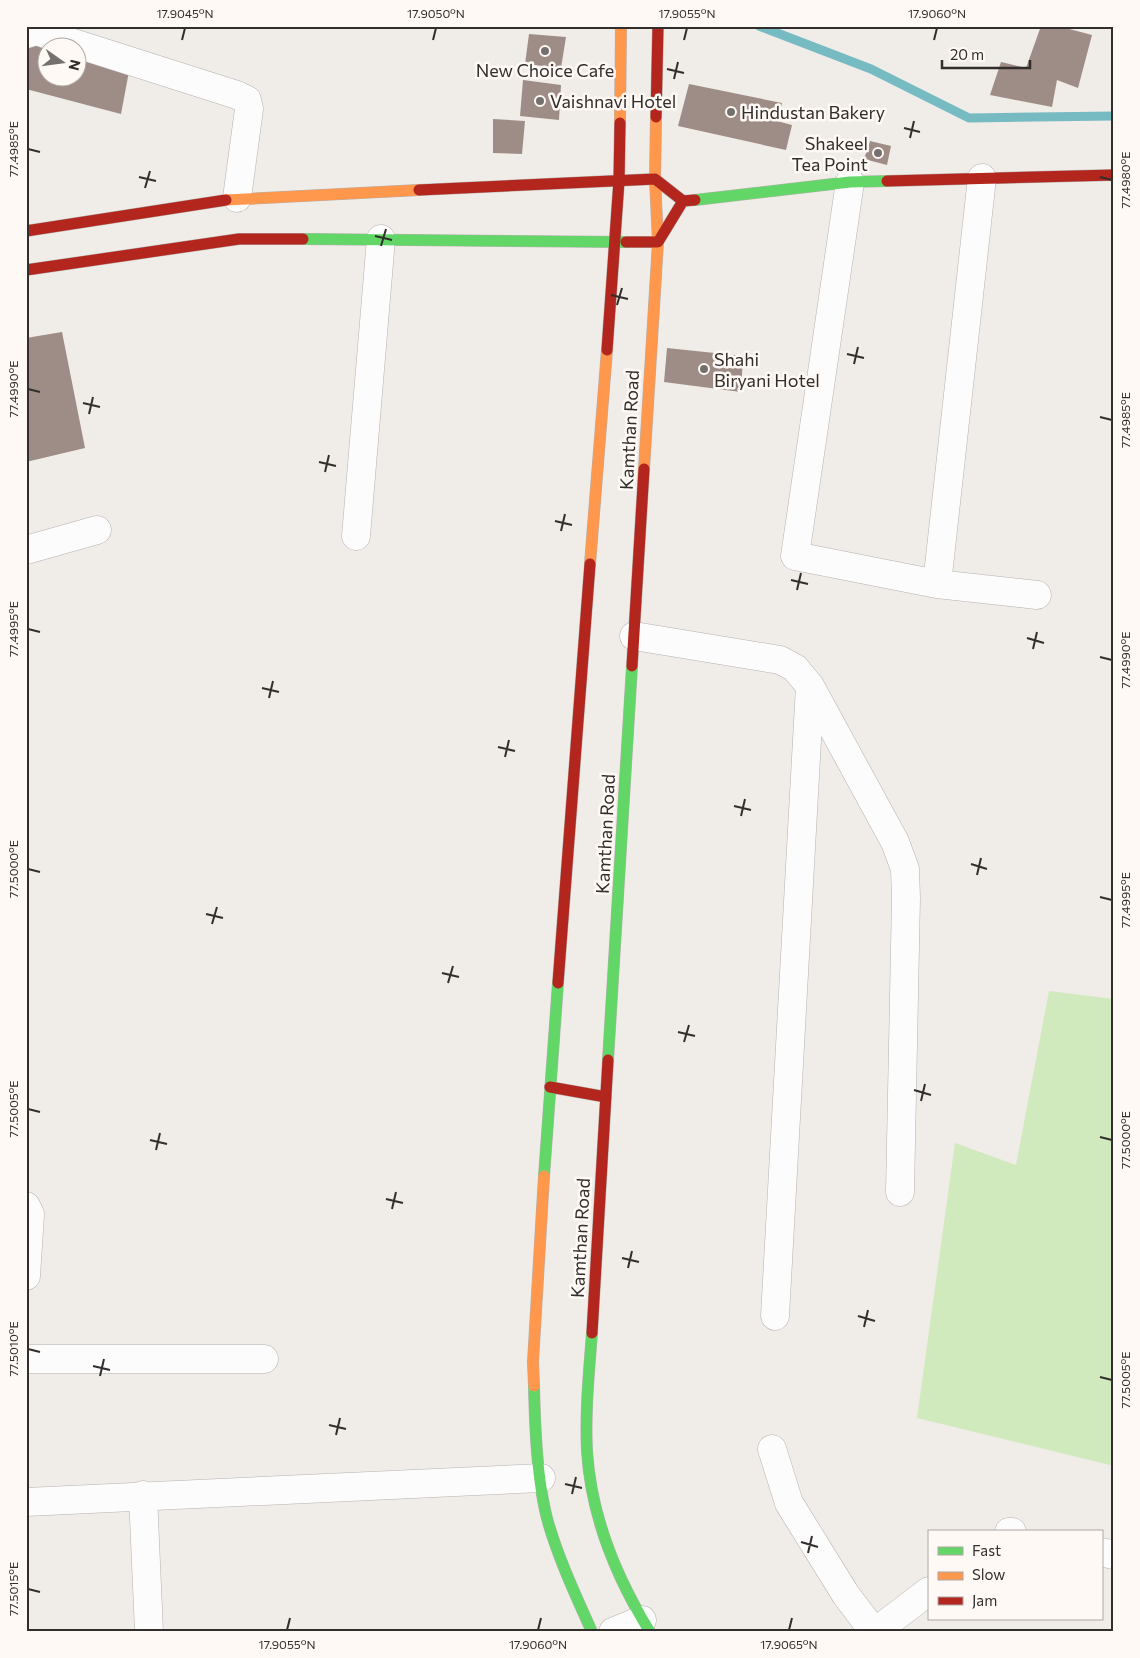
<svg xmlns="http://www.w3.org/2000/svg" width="1140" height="1658" font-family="Commissioner,sans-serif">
  <rect width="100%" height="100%" fill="#f0ece8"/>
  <path fill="#d0e9bd" d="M1049,991L1114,999V1466L917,1418L955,1143L1016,1165Z"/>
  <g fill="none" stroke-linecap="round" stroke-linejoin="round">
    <path stroke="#76bac2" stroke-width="9" d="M759,26L871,69L969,118L1114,116"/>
  </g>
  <path fill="#9e8d86" d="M1041,26H1058L1092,35L1078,88L1057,80L1052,107L990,95L1001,62L1026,68Z
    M529,34L566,37L561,68L525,64Z
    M29,44L48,48V78H78V55L130,66L121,114L26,89V51Z
    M523,80L561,85L559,120L520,116Z
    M689,84L782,103L777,121L792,125L786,150L678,126Z
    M493,119L525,121L522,154L493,153Z
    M870,141L891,146L887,165L864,159Z
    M62,332L85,448L26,462V338Z
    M667,348L743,356L741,392L664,382Z"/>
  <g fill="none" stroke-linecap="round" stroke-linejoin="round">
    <g stroke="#b5b2af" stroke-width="29">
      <path id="street" d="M26,34L36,31L237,95L247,100L249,109L237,198
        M850,182L795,556L937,584L1037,595
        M356,536L381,239
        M26,550L97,530
        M937,584L982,178
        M634,636L780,660L795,668L810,686L895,842L905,869L906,898L900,1192
        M26,1206L30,1214L26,1276
        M775,1316L810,686
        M26,1359H264
        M772,1449L789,1503L846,1595L874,1632
        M143,1495L149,1632
        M26,1502L541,1478
        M1009,1532H1012
        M1101,1552L1114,1555
        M613,1632L642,1620
        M875,1632L929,1591"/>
    </g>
    <g stroke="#b5b2af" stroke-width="12">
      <path id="fast" d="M695,200L850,182L887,181
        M303,239L626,242
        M608,1060L632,666
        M544,1176L558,983
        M592,1333C589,1372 585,1412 587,1451C591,1516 616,1577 650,1632
        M534,1386C535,1428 537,1482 548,1522C559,1560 576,1596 592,1632"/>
    </g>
    <g stroke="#b5b2af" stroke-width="12">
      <path id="slow" d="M620,123L621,26
        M226,200L419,190
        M644,469L658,242L655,179L656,117
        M590,564L607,350
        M534,1386L533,1362L544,1176"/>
    </g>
    <g stroke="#b5b2af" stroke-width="12">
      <path id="jam" d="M656,117L658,26
        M887,181L1114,175
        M419,190L655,179L683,201L695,200
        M26,231L226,200
        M626,242H658L683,201
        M26,270L239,239H303
        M607,350L619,181L620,123
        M632,666L644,469
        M558,983L590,564
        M550,1087L606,1097
        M592,1333L608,1060"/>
    </g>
    <use href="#street" stroke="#fdfcfc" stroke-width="28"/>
    <use href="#fast" stroke="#63d668" stroke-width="11"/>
    <use href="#slow" stroke="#ff974d" stroke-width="11"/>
    <use href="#jam" stroke="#b3261e" stroke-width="11"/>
  </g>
  <path fill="none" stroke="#312e2b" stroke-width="2" d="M182,40L185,28M433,40L436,28M684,40L687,28M934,40L937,28M667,69L684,73M674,79L678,62M904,128L920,132M910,138L914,121M28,149L40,152M139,177L156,181M1100,177L1112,180M145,188L150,171M375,236L392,240M381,246L386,229M611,295L628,299M617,305L622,288M847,354L864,358M854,364L858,347M28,389L40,392M83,403L100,407M89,414L93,397M1100,417L1112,420M319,462L336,466M325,472L329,455M555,521L572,525M561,531L565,514M791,580L808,584M797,590L801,573M28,629L40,632M1027,638L1044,643M1033,649L1037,632M1100,657L1112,660M262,688L279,692M269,698L273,681M498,747L515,751M505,757L509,740M734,806L751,810M741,816L745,799M971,864L987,869M28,869L40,872M977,875L981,858M1100,897L1112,900M206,914L223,918M212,924L217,907M442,973L459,977M448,983L453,966M678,1032L695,1036M684,1042L689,1025M914,1090L931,1095M921,1101L925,1084M28,1109L40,1112M1100,1137L1112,1140M150,1140L167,1144M156,1150L160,1133M386,1199L403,1203M392,1209L396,1192M622,1258L639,1262M628,1268L632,1251M858,1316L875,1321M864,1327L868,1310M28,1349L40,1352M93,1366L110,1370M100,1376L104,1359M1100,1377L1112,1380M329,1425L346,1429M336,1435L340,1418M565,1484L582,1488M572,1494L576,1477M801,1542L818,1547M808,1553L812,1536M28,1589L40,1592M287,1630L290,1618M538,1630L541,1618M789,1630L792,1618"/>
  <g fill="#74706d" stroke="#fff9f5" stroke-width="2">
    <circle cx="545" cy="51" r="5"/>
    <circle cx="540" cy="101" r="5"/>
    <circle cx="731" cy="112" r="5"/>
    <circle cx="878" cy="153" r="5"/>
    <circle cx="704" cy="369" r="5"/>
  </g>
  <g text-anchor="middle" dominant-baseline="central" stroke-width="5" stroke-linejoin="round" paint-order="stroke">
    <g font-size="18" fill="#312e2b" stroke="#fff9f5" text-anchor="start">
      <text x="545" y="70" text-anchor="middle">New Choice Cafe</text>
      <text x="550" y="101">Vaishnavi Hotel</text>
      <text x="741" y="112">Hindustan Bakery</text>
      <text x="868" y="143" text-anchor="end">Shakeel<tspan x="868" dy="21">Tea Point</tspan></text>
      <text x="714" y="359">Shahi<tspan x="714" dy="21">Biryani Hotel</tspan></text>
    </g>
    <g font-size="18" fill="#312e2b" stroke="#fff9f5">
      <text transform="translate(629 430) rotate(-87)">Kamthan Road</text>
      <text transform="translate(605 834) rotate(-87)">Kamthan Road</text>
      <text transform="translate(580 1238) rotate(-87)">Kamthan Road</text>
    </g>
  </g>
  <rect width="1140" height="1658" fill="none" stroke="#fff9f5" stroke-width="55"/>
  <rect x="928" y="1530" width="175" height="90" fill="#fff9f5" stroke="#ada8a4"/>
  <rect x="938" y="1547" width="25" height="8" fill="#63d668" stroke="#ada8a4"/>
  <text x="972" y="1556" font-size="15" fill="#312e2b">Fast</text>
  <rect x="938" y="1572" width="25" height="8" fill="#ff974d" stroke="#ada8a4"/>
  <text x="972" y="1580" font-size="15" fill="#312e2b">Slow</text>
  <rect x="938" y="1597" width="25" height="8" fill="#b3261e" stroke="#ada8a4"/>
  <text x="972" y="1606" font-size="15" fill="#312e2b">Jam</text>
  <g transform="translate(62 62) rotate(104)"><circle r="24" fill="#fff9f5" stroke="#ada8a4"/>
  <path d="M0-4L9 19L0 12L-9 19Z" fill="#74706d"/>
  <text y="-8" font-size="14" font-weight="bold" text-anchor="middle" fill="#312e2b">N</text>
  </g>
  <path d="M942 60v8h88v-8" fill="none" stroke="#312e2b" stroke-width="2.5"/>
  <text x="950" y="60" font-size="15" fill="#312e2b" stroke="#fff9f5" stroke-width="4" paint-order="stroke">20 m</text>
  <rect x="28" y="28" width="1084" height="1602" fill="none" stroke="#312e2b" stroke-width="2"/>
  <g font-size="12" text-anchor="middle" fill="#312e2b">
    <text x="185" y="18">17.9045°N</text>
    <text x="436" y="18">17.9050°N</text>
    <text x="687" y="18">17.9055°N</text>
    <text x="937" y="18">17.9060°N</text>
    <text transform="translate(14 149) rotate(-90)" y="4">77.4985°E</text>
    <text transform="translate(1126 180) rotate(-90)" y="4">77.4980°E</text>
    <text transform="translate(14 389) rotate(-90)" y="4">77.4990°E</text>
    <text transform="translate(1126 420) rotate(-90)" y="4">77.4985°E</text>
    <text transform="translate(14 629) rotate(-90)" y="4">77.4995°E</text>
    <text transform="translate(1126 660) rotate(-90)" y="4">77.4990°E</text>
    <text transform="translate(14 869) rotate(-90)" y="4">77.5000°E</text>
    <text transform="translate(1126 900) rotate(-90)" y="4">77.4995°E</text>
    <text transform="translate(14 1109) rotate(-90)" y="4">77.5005°E</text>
    <text transform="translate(1126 1140) rotate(-90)" y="4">77.5000°E</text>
    <text transform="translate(14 1349) rotate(-90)" y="4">77.5010°E</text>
    <text transform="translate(1126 1380) rotate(-90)" y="4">77.5005°E</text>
    <text transform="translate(14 1589) rotate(-90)" y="4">77.5015°E</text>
    <text x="287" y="1649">17.9055°N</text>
    <text x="538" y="1649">17.9060°N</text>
    <text x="789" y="1649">17.9065°N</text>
  </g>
</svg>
